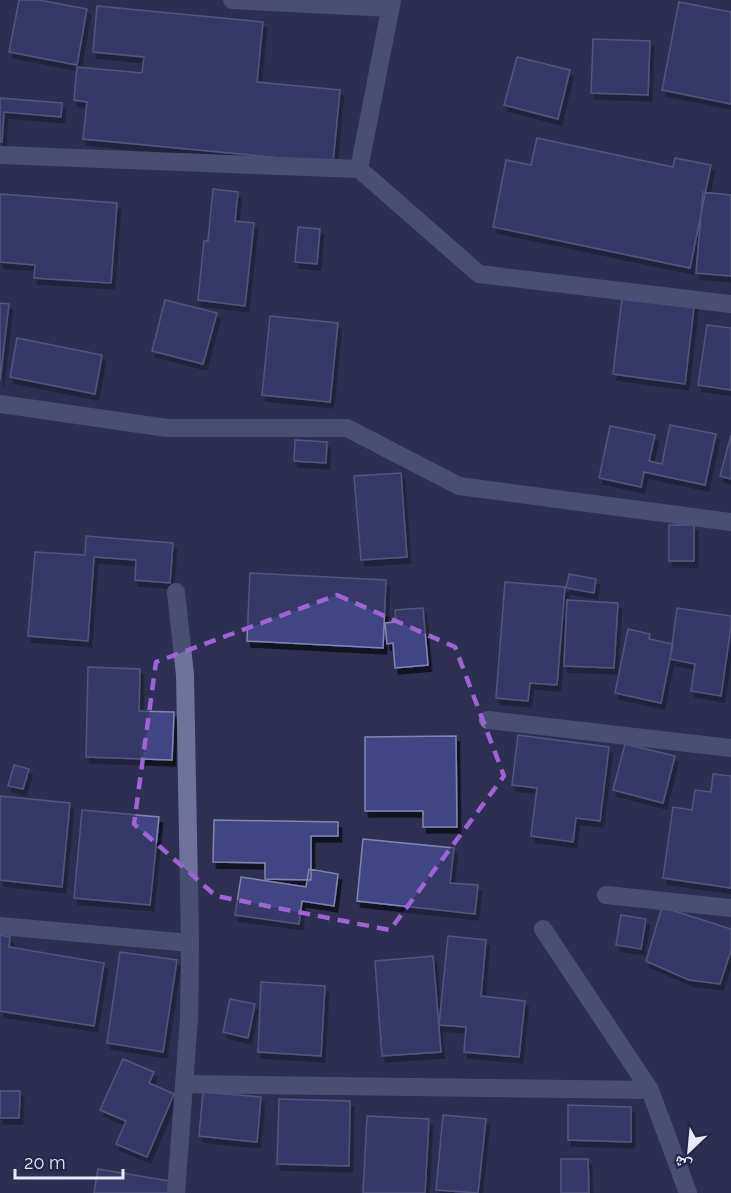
<svg xmlns="http://www.w3.org/2000/svg" width="731" height="1193" font-family="Raleway,'Noto Naskh Arabic',sans-serif">
  <defs>
    <filter id="shadow"><feDropShadow dx="3.5" dy="6" stdDeviation="0" flood-color="#0009"/></filter>
  </defs>
  <rect width="100%" height="100%" fill="#2e2f52"/>
  <path fill="#434484" stroke="#8286af" stroke-width="1.5" filter="url(#shadow)" d="M19,0H39L87,9L77,65L9,52Z
    M679,2L731,12V104L662,90Z
    M97,6L263,22L257,82L340,90L333,163L83,139L87,102L74,100L77,67L142,73L144,57L93,52Z
    M593,39L650,41L648,95L591,93Z
    M517,57L570,70L558,119L504,105Z
    M0,98L62,103L61,117L4,112L2,142H0Z
    M537,138L673,167L675,158L711,165L690,268L493,227L506,160L531,165Z
    M213,189L238,192L235,221L254,223L245,306L198,300L204,241H208Z
    M703,192L731,195V276L696,273Z
    M0,194L117,203L111,283L34,278L35,265L0,262Z
    M298,227L320,229L317,264L295,262Z
    M623,290L695,299L685,384L613,374Z
    M165,300L217,313L203,364L152,351Z
    M0,303L9,304L0,381Z
    M270,316L338,323L330,402L262,395Z
    M707,325L731,328V390L698,385Z
    M17,338L102,355L95,394L10,377Z
    M670,425L716,434L705,485L644,472L641,487L599,478L610,426L655,435L649,461L662,464Z
    M731,435V479L720,476Z
    M295,440L327,442L326,463L294,461Z
    M401,473L407,557L361,560L354,476Z
    M669,525H694V561H669Z
    M86,536L173,543L170,583L135,580L136,560L94,557L88,641L28,636L35,552L85,555Z
    M250,573L386,580L383,648L247,641Z
    M569,574L596,579L594,593L566,588Z
    M505,582L565,587L557,685L530,683L528,701L496,698Z
    M567,600L618,603L614,668L564,666Z
    M423,608L428,665L395,668L393,643L387,644L385,623L396,622L395,610Z
    M677,608L731,616V627L721,696L691,691L695,664L670,659Z
    M628,629L650,634L649,639L673,644L661,703L615,693Z
    M88,667L140,669L139,711L174,712L172,760L86,757Z
    M518,735L609,747L600,821L576,818L573,842L531,836L537,788L512,785Z
    M456,736L457,827H423V811H365V737Z
    M625,744L675,756L663,803L613,790Z
    M14,765L29,769L23,789L8,786Z
    M713,774L731,776V888L663,878L673,807L692,810L695,790L711,792Z
    M0,796L70,803L62,887L0,880Z
    M82,810L159,817L150,905L74,898Z
    M214,820L338,822V836H311V880L265,879V863L213,862Z
    M363,839L454,848L450,883L478,885L475,914L357,901Z
    M309,869L338,874L334,906L302,901L299,924L235,915L241,877L306,887Z
    M662,907L731,929V950L720,984L689,980L646,961Z
    M621,915L646,919L641,949L616,945Z
    M0,935L10,937L9,947L104,963L94,1026L0,1011Z
    M448,936L486,940L481,996L525,1001L519,1057L464,1052L466,1027L439,1025Z
    M120,952L177,960L163,1052L107,1043Z
    M433,956L441,1052L382,1056L375,961Z
    M261,982L325,986L321,1056L258,1052Z
    M230,999L255,1004L248,1038L223,1032Z
    M123,1059L154,1072L149,1083L174,1094L147,1157L116,1144L126,1121L100,1110Z
    M0,1091H20L19,1118H0Z
    M203,1092L261,1097L257,1142L199,1136Z
    M279,1099L350,1101L349,1166L277,1164Z
    M568,1105L631,1107V1142L568,1140Z
    M443,1115L486,1119L478,1193L436,1190Z
    M367,1116L429,1119L425,1193H363Z
    M561,1159H588L589,1193H561Z
    M98,1169L170,1181L168,1193H94Z"/>
  <g fill="none" stroke-linecap="round" stroke-linejoin="round">
    <path stroke="#6f739b" stroke-width="18" d="M232,0L390,8
      M0,155L359,169L479,274L731,304
      M359,169L392,0
      M0,404L167,428H347L459,486L731,522
      M176,592L185,675L190,943L189,1018L176,1193
      M488,720L731,748
      M606,895L731,908
      M0,926L190,943
      M543,929L650,1090
      M185,1084L650,1090L688,1193"/>
  </g>
  <path d="M0 0H731V1193H0ZM337,595L455,647L504,776L390,930L216,896L134,824L156,662Z" fill="#2e2f52" fill-opacity=".55" fill-rule="evenodd"/>
  <path fill="none" stroke="#9c65d2" stroke-width="4.5" stroke-dasharray="12 8" stroke-linejoin="round" d="M337,595L455,647L504,776L390,930L216,896L134,824L156,662Z"/>
  <g transform="translate(689 1151) rotate(206)" stroke="#242547" stroke-width="4.5" paint-order="stroke">
  <path d="M0-4.5L10 22L0 15L-10 22Z" fill="#e9ebfd"/>
  <text y="-9" font-size="16" font-weight="bold" text-anchor="middle" fill="#e9ebfd">ش</text>
  </g>
  <path d="M15 1169v9h108v-9" fill="none" stroke="#e9ebfd" stroke-width="3"/>
  <text x="24" y="1169" font-size="18" fill="#e9ebfd" stroke="#242547" stroke-width="4.5" paint-order="stroke">20 m</text>
</svg>
